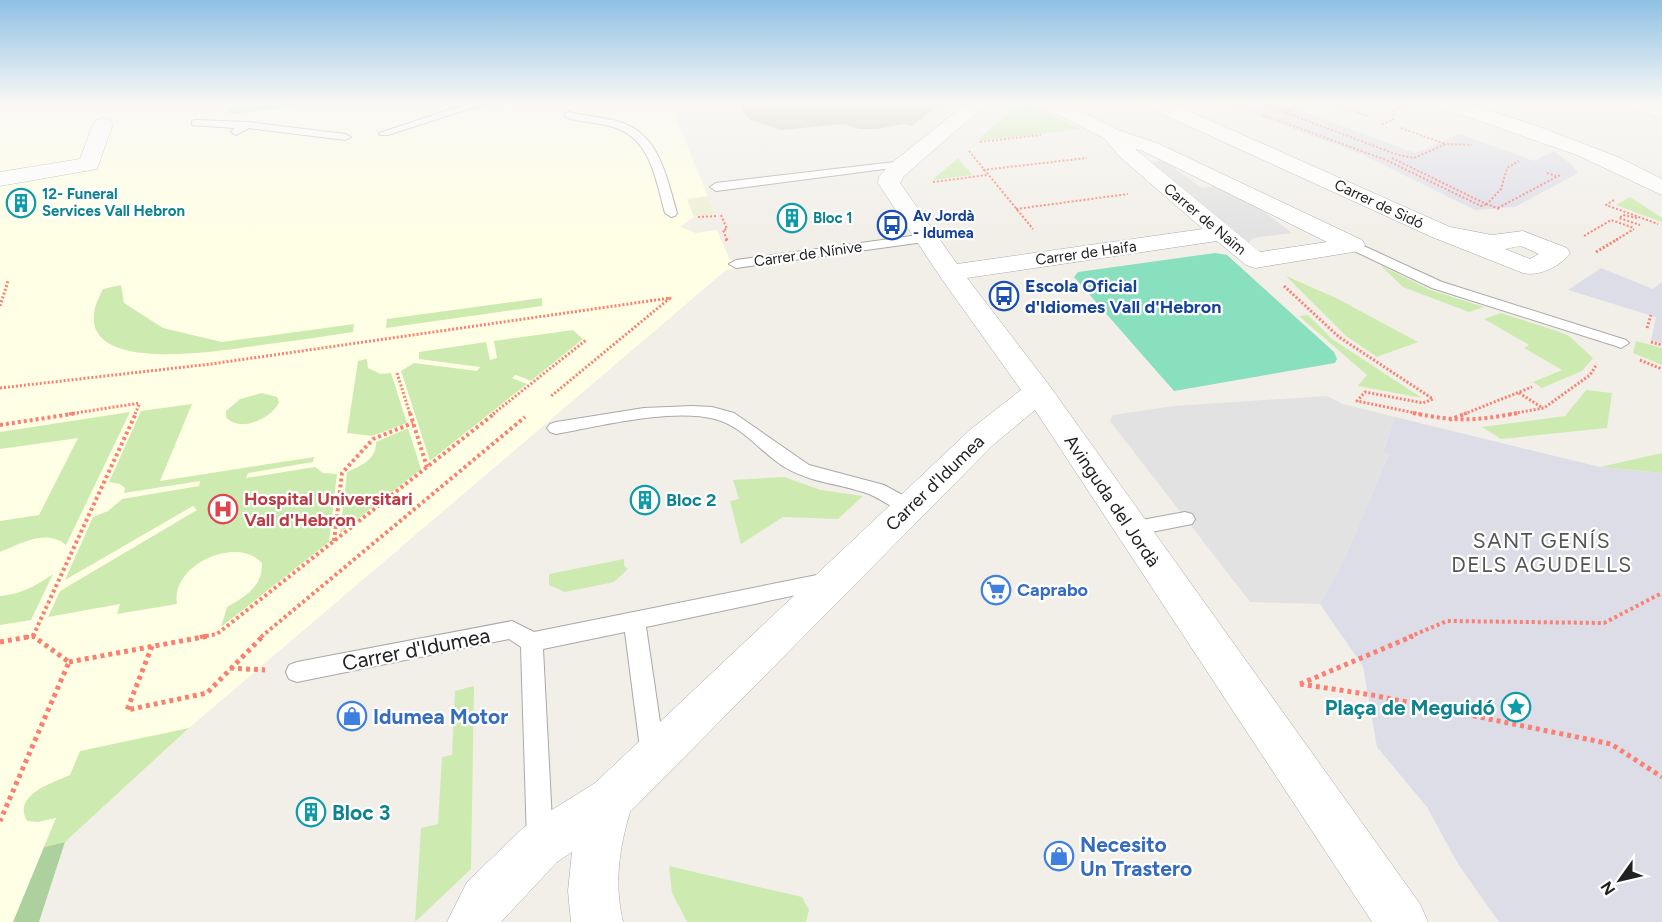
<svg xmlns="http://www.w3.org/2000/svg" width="1662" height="922" font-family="Figtree,sans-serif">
  <rect width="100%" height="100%" fill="#f2efe9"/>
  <path fill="#ffffe5" d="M0,103H670L715,214L695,216L680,227L696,233L717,230L734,269L726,270L189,728L65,842L39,922H0Z"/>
  <path fill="#c7c7b4" d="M741,103H942L912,126L903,124L877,129H859L844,124L781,130L751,120L743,113Z"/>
  <path fill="#eef0d5" d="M708,196L715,214L694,217L687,199Z"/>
  <path fill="#cdebb0" d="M258,103H316L235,114L226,112L230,108Z
    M1021,103H1028L1080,129L980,141L978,139Z
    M958,158L972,175L932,180Z
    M1630,197L1662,218V222L1616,205Z
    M1380,265L1430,290L1484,307L1469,312L1403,287Z
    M1286,276L1336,298L1418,342L1377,357L1346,336Z
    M121,285L124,303L163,328L222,342L354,324L353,332C322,337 292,341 261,345C220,351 53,380 103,289Z
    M542,298V306L386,328L387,319Z
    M1501,313L1560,332L1569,336L1593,358L1582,371L1542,388L1533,382L1562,370L1524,348L1529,345L1484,319Z
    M1308,315L1332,339L1422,398L1358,386L1367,375L1299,316Z
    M573,330L583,339L531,381L516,375L512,378L527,384L430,461L401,371L414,363L477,371L480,367L419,359V352L486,342L490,360L497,358L494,341Z
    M1636,341L1662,348V365L1633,353Z
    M367,359L368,368L381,374L391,373L407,423L372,436L347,433L358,361Z
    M1586,390L1612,393L1607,428L1501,439L1482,427L1565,416Z
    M262,393L277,397L279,402C272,419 239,433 226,417V411L240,399Z
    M192,404L160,481L314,457L313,462L248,473L246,478L315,467L323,473L337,474L329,542L221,627L227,607C245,597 263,586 262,563C237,535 170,565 177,604L117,614L120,604L48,617L60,591L197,510L193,506L65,580L93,517L108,511L122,499L199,486L200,481L124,493L125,488L120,484L109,482L141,411Z
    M130,412L66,545C46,528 20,544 0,552V521L39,515L78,438L0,449V432Z
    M408,428L421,469L340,533L347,472C361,466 377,459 376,442Z
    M1662,453V473L1600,467Z
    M784,477L821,490L863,496L838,519L783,517L741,544L730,501L739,499L733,480Z
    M624,559V566L628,569L614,582L565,592L549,585V574Z
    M53,574L31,620L0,625V596C21,594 36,586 53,574Z
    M474,686L471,869L415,922L421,828L438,824L442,757L452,755L455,691Z
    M189,728L65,842L44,847L56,818L38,822L27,821C12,795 52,783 70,775L80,751Z
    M669,866L802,897L809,910L806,922H687L672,893Z"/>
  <path fill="#add19e" d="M65,842L39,922H13L44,847Z"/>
  <path fill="#88e0be" d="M1215,253L1227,255L1334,352L1337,359L1335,363L1174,391L1074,277L1078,272Z"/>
  <path fill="#e2e2e2" d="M1160,158L1202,188L1216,186L1259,208L1292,233L1253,238L1248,244L1150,162H1157L1161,160Z
    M1327,396L1343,404L1395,417L1383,451L1389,454L1344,560L1320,604L1250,602L1110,421L1113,415L1174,406Z"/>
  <path fill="#dddde8" d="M1222,103H1281L1415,153L1459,134L1534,161L1554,151L1572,165L1578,173L1515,207L1475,210L1361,154Z
    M1601,268L1653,289L1662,282V343L1651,340L1656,317L1568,290Z
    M1395,417L1600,467L1662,473V922H1499L1458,864L1427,807L1377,747L1363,666L1320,604L1344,560L1389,454L1383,452Z"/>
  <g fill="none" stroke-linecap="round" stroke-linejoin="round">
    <g stroke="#a9a9a9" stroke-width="2">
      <path id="lane" d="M470,103H487L388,135H380L379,133Z
        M569,112C586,116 603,117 620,122C660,134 667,179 677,213L675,216L671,217L665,213C656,181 651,140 616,128C600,122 582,123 565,117V113Z
        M196,120L247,122L345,134L351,137L345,140L249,128L236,135L231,132L235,128L192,125V121Z
        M903,161L909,164L907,166L716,191L710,187L716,183Z
        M926,234L933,238L931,241L736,268L729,264L736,260Z
        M1353,241L1442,282L1626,340L1629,343L1621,348L1616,346L1432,288L1348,248L1346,245Z
        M692,406L712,407L734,413L809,465L884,485L917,503L920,508L917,513L910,515C895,510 883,500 869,494C842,484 812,483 786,468C762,454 743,426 715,419C672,408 600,426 556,434L550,432L547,428L550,424L556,422L644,408Z
        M1185,512L1192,514L1195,519L1192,524L1131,536L1124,534L1121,529L1124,524L1131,522Z
        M827,573L834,575L837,581L834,587L646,627L665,756L662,764L653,767L644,764L641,756L625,632L543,649L553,841L549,850L540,854L531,850L527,841L521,647L509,639L297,682L289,679L286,672L289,665L297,662L512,621L534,632Z"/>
    </g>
    <g stroke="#a9a9a9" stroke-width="1">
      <path id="street" d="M967,103H988L904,176L900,183L957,264L1203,229L1119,156L1104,138L1042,107L1040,103H1064L1118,130L1157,143L1362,240L1365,245L1362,250L1353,252L1255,268L1246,265L1217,241L967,278L1049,385L1420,904L1428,922H1372L1035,410L993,445L630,812C619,849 614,884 623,922H571L568,891L572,852L557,862L501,922H447L467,882L523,828L595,783L971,429L1021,390L941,278L878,183L879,177L888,166ZM1135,149L1143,151L1327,242L1260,252Z
        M1145,103H1171L1450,227L1492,235L1523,231L1567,248L1570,253C1561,266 1539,277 1523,273L1432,237L1147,107ZM1521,246L1539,254L1530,259L1505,249Z
        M1438,103H1467L1537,126L1618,157L1662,179V195L1577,155L1440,107Z
        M1630,103H1656L1662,106V119L1632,107Z
        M103,118L110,120L113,124L97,169L0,186V172L80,159L93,124L96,120Z"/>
    </g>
    <path stroke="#fa8072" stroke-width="2" stroke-dasharray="2 2" stroke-linecap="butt" d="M1260,103L1398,155L1414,158L1446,144L1472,145
      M1332,103L1370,117
      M1284,112L1309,103
      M1263,115L1386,160L1481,206L1487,204
      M1393,120L1394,110L1410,103
      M1401,128L1445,144
      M980,142L1041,135
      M969,151L1033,229
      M1392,158L1486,204
      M983,170L1087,158
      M1547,173L1556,176
      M933,182L987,175
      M1614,200L1606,205L1658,224
      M1498,208L1560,175
      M1016,209L1128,194
      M1499,209L1487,204L1501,189L1507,168L1519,161
      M721,215L727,229L723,230L727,240
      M698,217L718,216
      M1637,218L1623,215L1619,218L1640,225
      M1584,236L1611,220L1634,228
      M1616,240L1634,229"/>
    <path stroke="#fa8072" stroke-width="3" stroke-dasharray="2 2" stroke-linecap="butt" d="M726,239L727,241
      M1596,252L1618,239
      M1284,286L1339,337L1433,399L1423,403L1365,392L1357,401L1420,414
      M0,306L8,281
      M1647,328L1651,315
      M1651,342L1662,345
      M1640,360L1662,369
      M397,373L410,414
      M0,388L211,364L670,298L550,397
      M1519,393L1543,408
      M69,414L140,403
      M135,414L140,403
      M493,414L586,340
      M1464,414L1532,387
      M1510,414L1544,408L1590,375L1597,364"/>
    <path stroke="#fa8072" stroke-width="4" stroke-dasharray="3 3" stroke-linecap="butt" d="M410,413L427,467
      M1413,413C1458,422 1474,421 1518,413
      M1449,420L1467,413
      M0,425L78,413
      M334,541L342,473L373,439L413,423
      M33,636L136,413
      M26,637H35
      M200,637L217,634L495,413
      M261,637L525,417
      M1409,637L1447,621L1604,623L1662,593"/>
    <path stroke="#fa8072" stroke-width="5" stroke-dasharray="4 4" stroke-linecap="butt" d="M0,642L33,636L69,662L0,821
      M152,646L127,710L207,693L263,636
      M69,662L208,636
      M230,668L265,670
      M1300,684L1413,636
      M1300,684L1372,695L1611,744L1662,777"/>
    <use href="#lane" fill="#fff" fill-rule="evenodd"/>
    <use href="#street" fill="#fff" fill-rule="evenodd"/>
    <path stroke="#fa8072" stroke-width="2" stroke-dasharray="2 2" stroke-linecap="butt" d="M1382,124L1393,120"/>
  </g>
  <linearGradient id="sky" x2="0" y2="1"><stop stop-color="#8fc0e4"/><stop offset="0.44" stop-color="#f9f8f5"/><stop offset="1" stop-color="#f9f8f5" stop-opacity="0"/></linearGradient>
  <rect width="1662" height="232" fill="url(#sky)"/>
  <defs>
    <g id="building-ring" transform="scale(1.5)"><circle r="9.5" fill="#fff" stroke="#0f9aa8" stroke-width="1.5"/><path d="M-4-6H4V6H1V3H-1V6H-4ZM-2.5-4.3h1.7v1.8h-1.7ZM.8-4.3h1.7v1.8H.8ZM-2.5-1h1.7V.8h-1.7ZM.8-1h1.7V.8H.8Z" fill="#0f9aa8"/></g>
    <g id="bus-ring" transform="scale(1.5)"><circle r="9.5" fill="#fff" stroke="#1a4fb4" stroke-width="1.5"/><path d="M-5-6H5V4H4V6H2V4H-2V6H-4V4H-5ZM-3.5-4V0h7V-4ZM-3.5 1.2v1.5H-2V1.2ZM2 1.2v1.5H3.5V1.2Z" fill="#1a4fb4"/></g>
    <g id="hospital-ring" transform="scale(1.5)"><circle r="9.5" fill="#fff" stroke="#e0444e" stroke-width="1.5"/><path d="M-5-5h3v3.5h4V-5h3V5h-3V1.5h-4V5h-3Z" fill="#e0444e"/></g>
    <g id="supermarket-ring" transform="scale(1.5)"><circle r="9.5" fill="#fff" stroke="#3f7fe0" stroke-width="1.5"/><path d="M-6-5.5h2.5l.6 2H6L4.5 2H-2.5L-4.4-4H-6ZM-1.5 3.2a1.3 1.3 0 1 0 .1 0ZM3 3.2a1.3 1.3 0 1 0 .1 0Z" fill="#3f7fe0"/></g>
    <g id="sight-ring" transform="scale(1.5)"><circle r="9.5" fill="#fff" stroke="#0f9aa8" stroke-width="1.5"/><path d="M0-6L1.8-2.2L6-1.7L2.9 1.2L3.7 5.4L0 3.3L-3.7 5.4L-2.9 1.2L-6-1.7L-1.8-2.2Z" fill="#0f9aa8"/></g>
    <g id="shop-ring" transform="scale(1.5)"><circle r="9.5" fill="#fff" stroke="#3f7fe0" stroke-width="1.5"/><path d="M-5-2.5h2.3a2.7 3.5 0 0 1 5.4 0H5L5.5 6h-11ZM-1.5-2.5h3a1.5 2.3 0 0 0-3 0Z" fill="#3f7fe0"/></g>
  </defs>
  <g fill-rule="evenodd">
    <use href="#building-ring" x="21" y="203"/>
    <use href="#building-ring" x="792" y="218"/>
    <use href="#bus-ring" x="892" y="225"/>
    <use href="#bus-ring" x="1004" y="296"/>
    <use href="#building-ring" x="645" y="500"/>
    <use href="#hospital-ring" x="223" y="509"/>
    <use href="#supermarket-ring" x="996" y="590"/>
    <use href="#sight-ring" x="1516" y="707"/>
    <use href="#shop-ring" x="352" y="716"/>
    <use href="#building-ring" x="311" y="812"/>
    <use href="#shop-ring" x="1059" y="856"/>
  </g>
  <g text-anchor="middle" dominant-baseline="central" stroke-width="4.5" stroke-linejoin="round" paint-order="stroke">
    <g font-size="15" font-weight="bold" fill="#0d838f" stroke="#fff" text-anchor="start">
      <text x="42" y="194">12- Funeral<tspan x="42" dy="17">Services Vall Hebron</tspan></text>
      <text x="813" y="218">Bloc 1</text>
    </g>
    <g font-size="15" fill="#222" stroke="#fff">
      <text transform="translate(1379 204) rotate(25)">Carrer de Sidó</text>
      <text transform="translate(1205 219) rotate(40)">Carrer de Naïm</text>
      <text transform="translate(1086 253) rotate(-8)">Carrer de Haifa</text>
      <text transform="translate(808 254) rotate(-8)">Carrer de Nínive</text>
    </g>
    <g font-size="15" font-weight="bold" fill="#164399" stroke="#fff" text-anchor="start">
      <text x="913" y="216">Av Jordà<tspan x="913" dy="17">- Idumea</tspan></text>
    </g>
    <g font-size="18" font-weight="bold" fill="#164399" stroke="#fff" text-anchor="start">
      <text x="1025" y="286">Escola Oficial<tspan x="1025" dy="21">d'Idiomes Vall d'Hebron</tspan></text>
    </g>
    <g font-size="18" fill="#222" stroke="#fff">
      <text transform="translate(935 483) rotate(-44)">Carrer d'Idumea</text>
      <text transform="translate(1112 501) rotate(56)">Avinguda del Jordà</text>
    </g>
    <g font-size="18" font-weight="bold" fill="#be3a42" stroke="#fff" text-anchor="start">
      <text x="244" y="499">Hospital Universitari<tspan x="244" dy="21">Vall d'Hebron</tspan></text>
    </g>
    <g font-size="18" font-weight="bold" fill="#0d838f" stroke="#fff" text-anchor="start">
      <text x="666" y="500">Bloc 2</text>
    </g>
    <g font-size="18" font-weight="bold" fill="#366cbe" stroke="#fff" text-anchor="start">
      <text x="1017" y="590">Caprabo</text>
    </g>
    <g font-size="21" letter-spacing="1.5" fill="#555" stroke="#fff">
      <text x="1542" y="540">SANT GENÍS<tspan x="1542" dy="24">DELS AGUDELLS</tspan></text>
    </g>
    <g font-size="21" fill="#222" stroke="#fff">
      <text transform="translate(416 649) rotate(-11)">Carrer d'Idumea</text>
    </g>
    <g font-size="21" font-weight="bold" fill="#0d838f" stroke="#fff" text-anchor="end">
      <text x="1495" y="707">Plaça de Meguidó</text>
      <text x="332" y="812" text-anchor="start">Bloc 3</text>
    </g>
    <g font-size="21" font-weight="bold" fill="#366cbe" stroke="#fff" text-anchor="start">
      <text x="373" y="716">Idumea Motor</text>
      <text x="1080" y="844">Necesito<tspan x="1080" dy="24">Un Trastero</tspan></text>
    </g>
  </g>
  <g transform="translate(1620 880) rotate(236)" stroke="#ffffff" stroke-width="4.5" paint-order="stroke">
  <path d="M0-4.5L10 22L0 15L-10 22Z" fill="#222222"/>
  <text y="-9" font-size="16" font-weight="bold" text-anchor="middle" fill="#222222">N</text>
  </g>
</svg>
